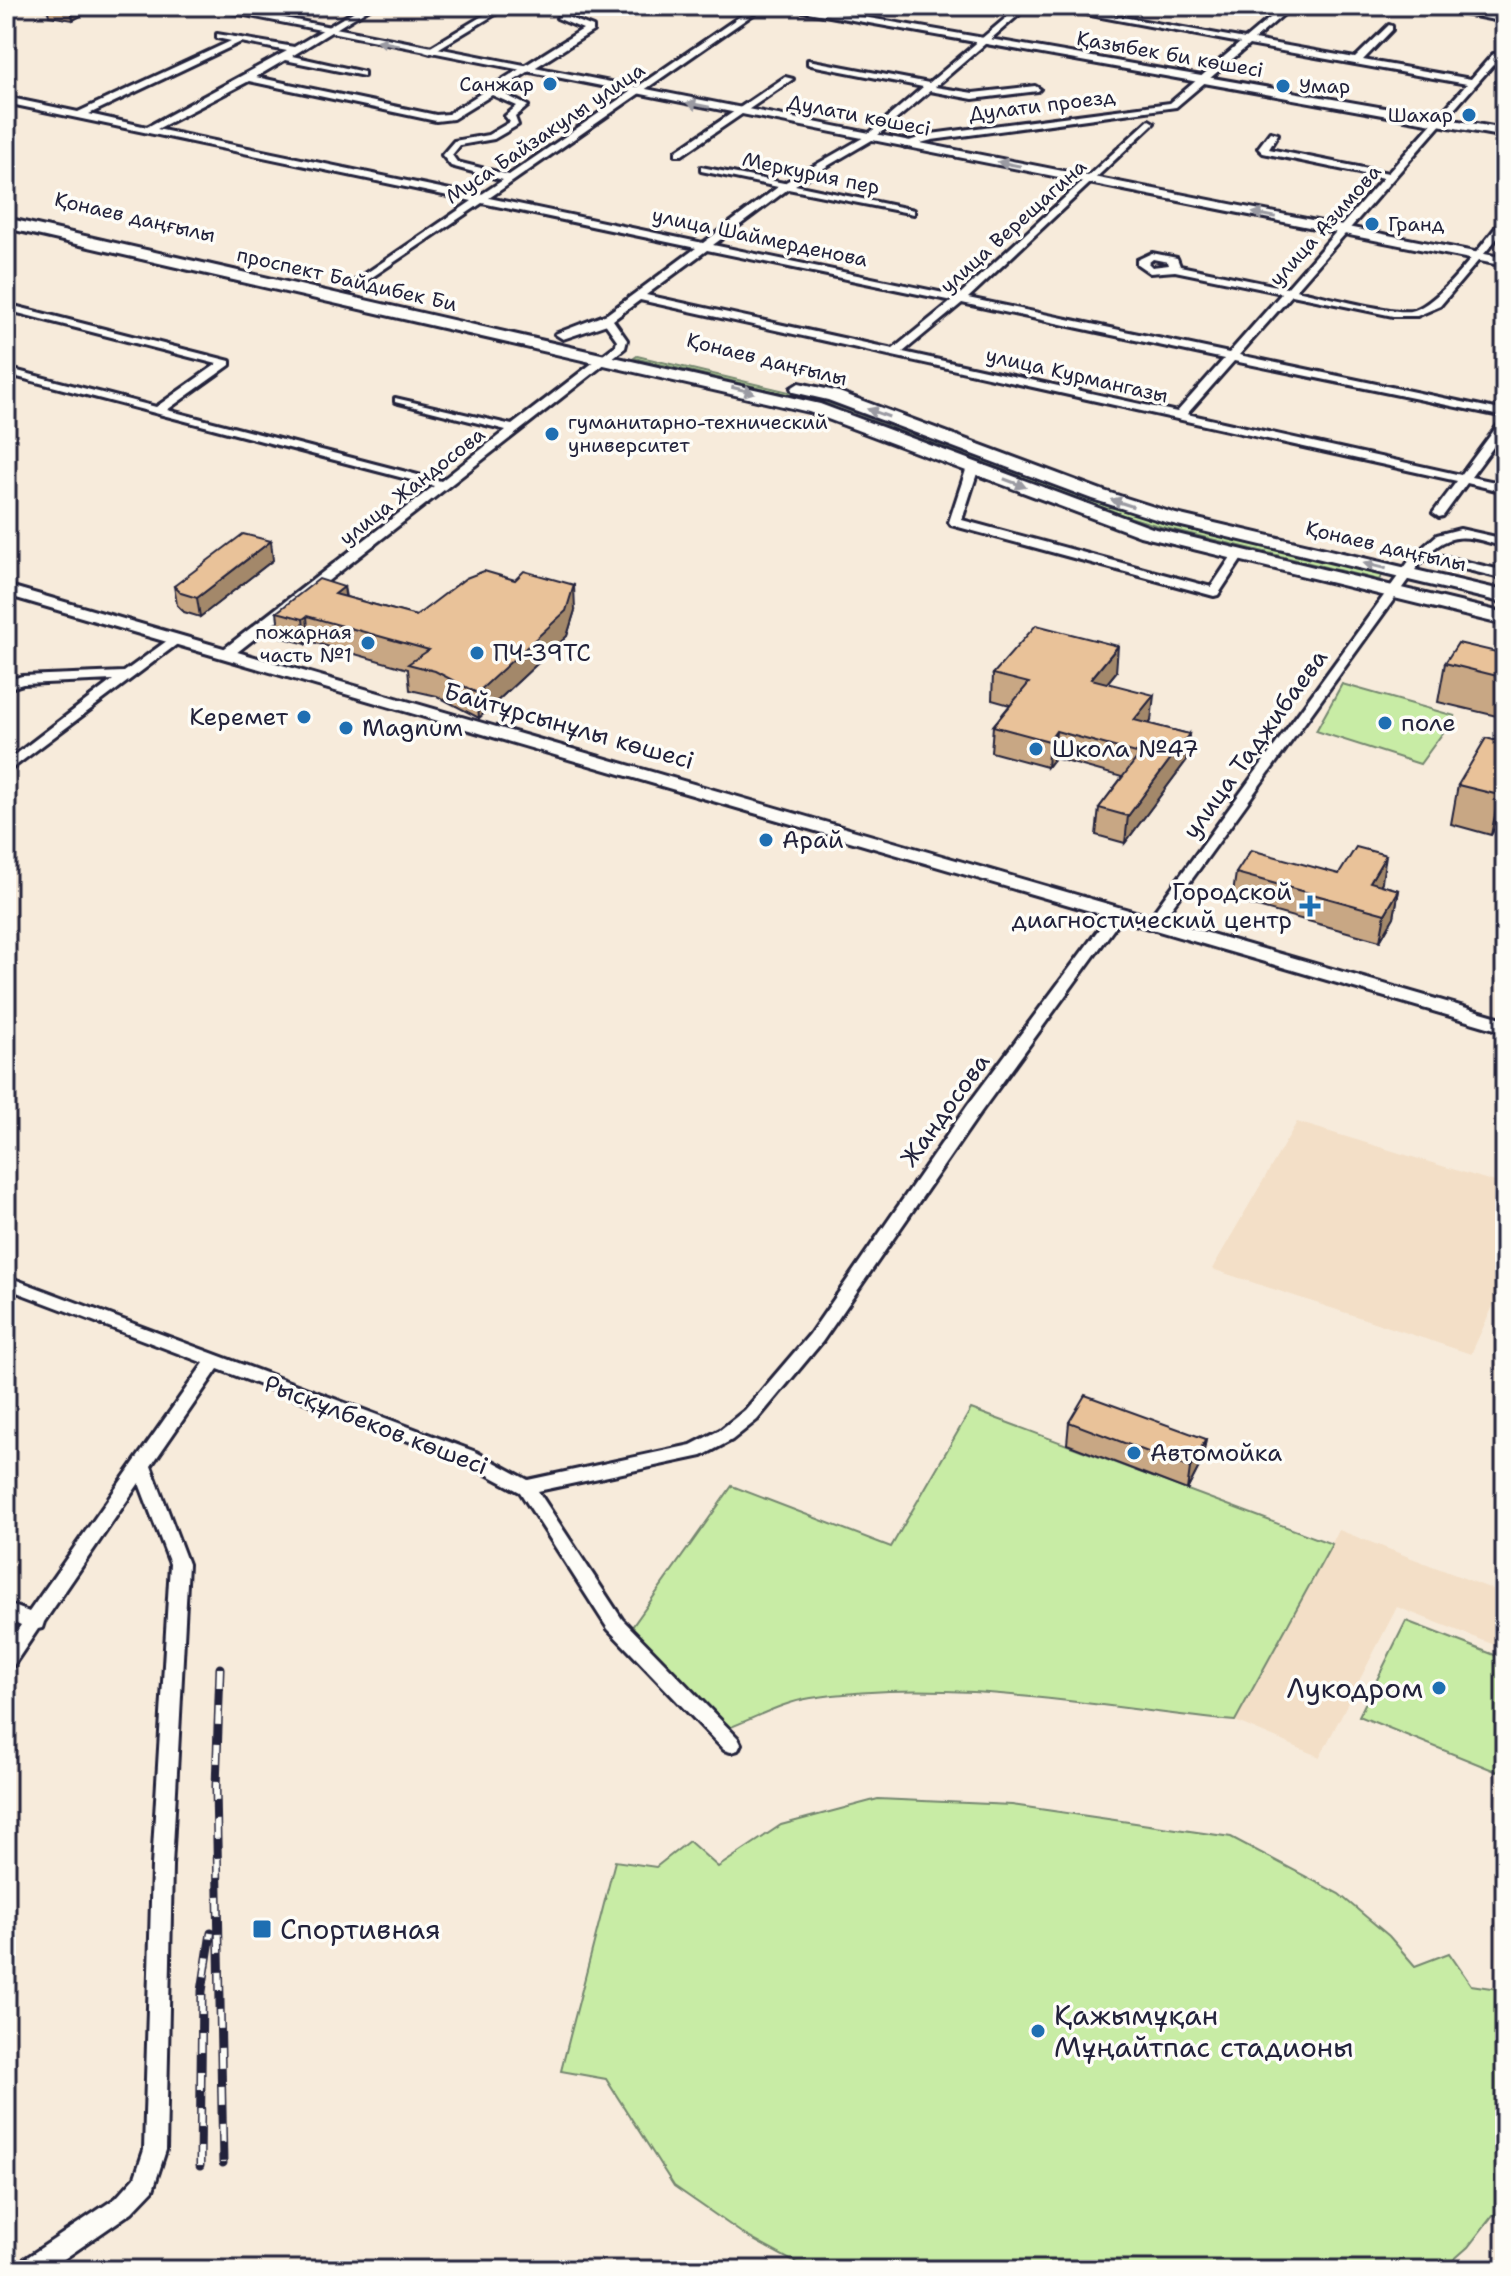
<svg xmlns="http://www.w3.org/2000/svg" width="1511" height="2276" font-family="'Shantell Sans',sans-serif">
  <rect width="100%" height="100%" fill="#f7ebdb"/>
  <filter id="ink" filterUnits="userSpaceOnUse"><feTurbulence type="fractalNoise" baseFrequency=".0125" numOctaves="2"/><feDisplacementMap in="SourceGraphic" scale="16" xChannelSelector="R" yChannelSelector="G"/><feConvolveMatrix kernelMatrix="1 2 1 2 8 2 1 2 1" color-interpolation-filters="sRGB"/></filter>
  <g filter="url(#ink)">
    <path fill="#f3dfc7" d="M1297,1122L1505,1185V1280L1471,1354L1212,1269Z
      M1339,1530L1505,1594V1649L1397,1607L1320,1757L1235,1721Z"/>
    <path fill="#c8eca5" stroke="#758770" stroke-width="2" d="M637,356L840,404L1110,507L1383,573L1379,580L1162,527L1107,510L837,406L634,358Z
      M1342,684L1455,716L1420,764L1316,731Z
      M971,1409L1332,1544L1235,1721C1096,1707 951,1676 811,1698C783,1702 753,1719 726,1729L630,1630L732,1486L891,1547Z
      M1406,1621L1505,1659V1775L1359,1716Z
      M878,1799L1012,1805L1231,1837L1339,1894L1389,1936L1415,1966L1449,1953L1471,1985L1505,1990V2217L1493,2215L1468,2247L1442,2270H809L746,2236L674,2186L606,2079L561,2071L615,1861L656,1867L689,1841L718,1867L781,1825Z"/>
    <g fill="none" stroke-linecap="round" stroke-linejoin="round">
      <g stroke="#22223b" stroke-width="6">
        <path id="street" d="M363,6H373L292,56L364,72V76L285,60L256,77L436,115L448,114L583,29L557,18L572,6H581L567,17L593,27V31L498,91L528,106L515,117L518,125L494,139L460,145L452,155L457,162L509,175L755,6H765L489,198L703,243L778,187L701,171V167L784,183L866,136L923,87L811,65L808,64V60L929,83L1020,6H1029L935,87L973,93L1035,86L1040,89L1038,91L973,99L930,91L872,140L795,185L910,209L914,210V214L788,189L713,245L958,296L1149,120L1154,123L1152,125L968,298L1229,353L1282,293L1175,271L1150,273L1137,264V260L1152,253L1177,258L1180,266L1287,288L1383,178L1263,153L1258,148L1270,132L1278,134L1269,149L1388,173L1467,84L1249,45L1176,107L932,140L905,147L900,144L931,134L1170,103L1240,43L1043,6H1061L1245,39L1284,6H1293L1254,40L1355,58L1389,25L1392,26V30L1363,60L1471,79L1493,54H1499V58L1296,290C1321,295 1390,314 1411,311C1438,306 1483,243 1501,221L1505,220V229L1440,306L1417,316H1393L1292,295L1239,355L1505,411V417L1234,361L1187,414L1461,475L1501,421L1505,420V431L1471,477L1505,484V492L1467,483L1443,516L1439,517L1433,513L1457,481L640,300L613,320L627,340L625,348L231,657H221V651L434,486L6,374V368L156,407L217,364L6,310V304L230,361V365L167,410L441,481L506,430L395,402V398L512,425L616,345L617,340L602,319L603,317L696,248L482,203L350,292L345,289L346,287L472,201L6,103V97L78,112L231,41L217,38V34L294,47ZM241,42L287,51L147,127L89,114ZM249,81L436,121L453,119L492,95L517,106L505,116L510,122L488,135L454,141L442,155L451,166L503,180L479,196L157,129ZM707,250L952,301L893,349L646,295ZM1153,259L1168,262L1169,265L1152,267L1148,263ZM962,303L1224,359L1177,412L903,352Z
          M499,6H509L431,53L424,51Z
          M1423,6H1443L1505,16V22Z
          M785,77L793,79L682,155H676V151Z
          M973,464L979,467L962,520L1211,587L1235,551L1239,550L1245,554L1218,595L1214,596L951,525L949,522L967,467Z
          M1460,529L1505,539V547C1474,539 1455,528 1429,553L1505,571V579L1423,559L1158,926H1148L1146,923L1148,920L1412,557L1437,535Z
          M175,635L181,639L180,642L6,773V762L113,680L23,684L6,689V681L22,676L124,672Z
          M1118,909L1123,910L1125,913L1123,916L980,1113L822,1342L757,1420L732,1440L702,1456L538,1491L622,1619L738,1738L741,1744L738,1750L731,1752L724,1750L608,1629L520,1492L464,1462L218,1369L151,1466L188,1564L172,1866L166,2150L153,2190L132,2212L48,2270H16L20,2262L116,2198L135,2177L144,2150L152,1866L170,1564L139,1483L44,1622L42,1628L38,1629L13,1666L6,1669V1646L21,1625L6,1618V1603L29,1612L204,1363L6,1288V1276L476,1452L528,1480L691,1445L720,1430L745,1410L810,1334L968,1105L1113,910Z"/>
      </g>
      <g stroke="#22223b" stroke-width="6">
        <path id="secondary" d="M200,6H224L1505,258V266Z
          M774,6H800L1505,129V137Z
          M6,585L1505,1019V1032L6,595Z"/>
      </g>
      <g stroke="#22223b" stroke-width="6">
        <path id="primary" d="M6,218L820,404L1152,528L1505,613V625L1140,536L809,412L6,228Z
          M607,314L613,316V322L563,339L555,334Z
          M799,383L839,392L1104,491L1176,514L1505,591V603L1165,522L1092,499L828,400L793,392L791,388Z"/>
      </g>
      <use href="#street" fill="#fdfcf7" fill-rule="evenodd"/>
      <use href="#secondary" fill="#fdfcf7" fill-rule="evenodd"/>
      <use href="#primary" fill="#fdfcf7" fill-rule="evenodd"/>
      <g stroke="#22223b" stroke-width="9">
        <path id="rail" d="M220,1668L216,1787L223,2163
          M200,2166L202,1991L211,1933"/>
      </g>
      <use href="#rail" stroke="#fdfcf7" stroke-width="6" stroke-dasharray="19" stroke-linecap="butt"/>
    </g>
    <path fill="#c8a784" stroke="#22223b" stroke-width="2" d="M26,6H100L73,20L49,16L48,11Z
      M273,560L200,617L184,612L177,605L174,586Z
      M344,587L346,597L416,616L575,610L567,636L479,718L437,696L410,690L408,669L309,641L306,644L280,637L277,612Z
      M1505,654V718L1438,702L1445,663Z
      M1116,672L1107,683L1151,721L1149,724L1189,734L1186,761L1125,843L1096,835L1099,808L1122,777L1054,758L1047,767L991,752L993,726L1010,705L992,700L993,674Z
      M1505,743V811L1491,835L1451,824L1458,785Z
      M1236,873L1339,874L1382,882L1380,885L1399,890L1394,917L1380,941L1232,900Z
      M1069,1422L1206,1439L1202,1461L1187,1490L1067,1444Z"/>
    <path fill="#a3886b" stroke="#22223b" stroke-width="2" d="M73,6H100L73,20L71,7Z
      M271,541L273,560L200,617L197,598Z
      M574,585L575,610L567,636L479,718L477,693Z
      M344,587L347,611L335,594Z
      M307,616L309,641L306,644L303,619Z
      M1118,646L1116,672L1089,705L1091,679Z
      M1154,695L1151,721L1132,746L1134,720Z
      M1056,731L1054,758L1047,767L1049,741Z
      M1189,734L1186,761L1125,843L1128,816Z
      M1505,785V811L1491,835L1499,795Z
      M1386,855L1382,882L1366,909L1370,882Z
      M1399,890L1394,917L1380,941L1385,914Z
      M1206,1439L1202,1461L1187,1490L1190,1468Z"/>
    <path fill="#e9c299" stroke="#22223b" stroke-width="2" d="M243,534L271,541L197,598L181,593L174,586Z
      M484,571L515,580L524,571L574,585L566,611L477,693L435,671L408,664L429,650L307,616L303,619L277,612L319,579L344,587L335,594L416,616L466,578Z
      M1036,625L1118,646L1091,679L1154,695L1134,720L1189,734L1128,816L1099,808L1140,754L1056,731L1049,741L993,726L1029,683L993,674Z
      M1458,643L1505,654V678L1445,663Z
      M1486,738L1505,743V785L1499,795L1458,785Z
      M1356,847L1386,855L1370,882L1399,890L1385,914L1236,873L1251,850L1339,874Z
      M1085,1395L1206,1439L1190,1468L1069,1422Z"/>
    <defs><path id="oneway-solid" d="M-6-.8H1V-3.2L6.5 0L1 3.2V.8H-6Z" transform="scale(2)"/></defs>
    <g fill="#9a9aa2">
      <use href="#oneway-solid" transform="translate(388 43) rotate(-169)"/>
      <use href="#oneway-solid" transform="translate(698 105) rotate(-169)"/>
      <use href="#oneway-solid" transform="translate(1009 164) rotate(-169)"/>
      <use href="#oneway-solid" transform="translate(1264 215) rotate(-169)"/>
      <use href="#oneway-solid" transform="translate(743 390) rotate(14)"/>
      <use href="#oneway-solid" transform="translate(878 413) rotate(-160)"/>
      <use href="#oneway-solid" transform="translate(1015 483) rotate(21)"/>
      <use href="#oneway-solid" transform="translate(1122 503) rotate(-162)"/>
      <use href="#oneway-solid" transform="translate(1375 566) rotate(-167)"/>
    </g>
  </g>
  <g fill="#1f6fb2" stroke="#fdfcf7" stroke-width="3">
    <circle cx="550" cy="84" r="8"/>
    <circle cx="1283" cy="86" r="8"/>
    <circle cx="1469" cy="115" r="8"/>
    <circle cx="1372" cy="224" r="8"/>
    <circle cx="552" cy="434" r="8"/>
    <circle cx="368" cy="643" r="8"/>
    <circle cx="477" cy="653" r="8"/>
    <circle cx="304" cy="717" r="8"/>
    <circle cx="1385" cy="723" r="8"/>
    <circle cx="346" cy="728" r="8"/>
    <circle cx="1036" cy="749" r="8"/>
    <circle cx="766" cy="840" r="8"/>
    <path d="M1306 894h8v8h8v8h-8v8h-8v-8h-8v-8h8z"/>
    <circle cx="1134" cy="1453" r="8"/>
    <circle cx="1439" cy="1688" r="8"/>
    <rect x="252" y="1919" width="20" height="20" rx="4"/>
    <circle cx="1038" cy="2031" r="8"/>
  </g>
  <g text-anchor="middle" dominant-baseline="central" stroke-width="7" stroke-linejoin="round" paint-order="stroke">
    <g font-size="20" fill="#22223b" stroke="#fdfcf7">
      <text transform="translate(1170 54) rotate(10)">Қазыбек би көшесі</text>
      <text transform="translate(1042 105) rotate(-7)">Дулати проезд</text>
      <text transform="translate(859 115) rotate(11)">Дулати көшесі</text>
      <text transform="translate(545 133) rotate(-34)">Муса Байзакулы улица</text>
      <text transform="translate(811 173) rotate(12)">Меркурия пер</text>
      <text transform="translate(135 217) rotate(13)">Қонаев даңғылы</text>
      <text transform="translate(1325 225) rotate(-48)">улица Азимова</text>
      <text transform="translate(1013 226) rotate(-42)">улица Верещагина</text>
      <text transform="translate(760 237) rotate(12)">улица Шаймерденова</text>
      <text transform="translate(347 279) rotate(13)">проспект Байдибек Би</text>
      <text transform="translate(767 359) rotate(14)">Қонаев даңғылы</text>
      <text transform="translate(1077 375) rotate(13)">улица Курмангазы</text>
      <text transform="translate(412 486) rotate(-38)">улица Жандосова</text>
      <text transform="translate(1386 546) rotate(13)">Қонаев даңғылы</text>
    </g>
    <g font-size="20" fill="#22223b" stroke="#fdfcf7" text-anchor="end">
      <text x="534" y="84">Санжар</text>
      <text x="1299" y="86" text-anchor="start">Умар</text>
      <text x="1453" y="115">Шахар</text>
      <text x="1388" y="224" text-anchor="start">Гранд</text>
      <text x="568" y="422" text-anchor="start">гуманитарно-технический<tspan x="568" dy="23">университет</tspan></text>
      <text x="352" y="632">пожарная<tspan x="352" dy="23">часть №1</tspan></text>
    </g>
    <g font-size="24" fill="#22223b" stroke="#fdfcf7" text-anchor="start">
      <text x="493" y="653">ПЧ-39ТС</text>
      <text x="288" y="717" text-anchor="end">Керемет</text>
      <text x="1401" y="723">поле</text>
      <text x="362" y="728">Magnum</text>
      <text x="1052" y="749">Школа №47</text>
      <text x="782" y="840">Арай</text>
      <text x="1292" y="892" text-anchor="end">Городской<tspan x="1292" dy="28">диагностический центр</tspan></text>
      <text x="1150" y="1453">Автомойка</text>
    </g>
    <g font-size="24" fill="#22223b" stroke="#fdfcf7">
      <text transform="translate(569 726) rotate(16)">Байтұрсынұлы көшесі</text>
      <text transform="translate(1255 744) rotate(-54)">улица Таджибаева</text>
      <text transform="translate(945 1110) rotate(-54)">Жандосова</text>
      <text transform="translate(376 1425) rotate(21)">Рысқұлбеков көшесі</text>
    </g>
    <g font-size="28" fill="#22223b" stroke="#fdfcf7" text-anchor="start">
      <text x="1423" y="1688" text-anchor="end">Лукодром</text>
      <text x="280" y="1929">Спортивная</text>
      <text x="1054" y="2015">Қажымұқан<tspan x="1054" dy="32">Мұңайтпас стадионы</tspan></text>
    </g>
  </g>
  <rect width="1511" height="2276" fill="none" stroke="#fdfcf7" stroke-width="32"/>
  <rect x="16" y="16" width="1479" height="2244" fill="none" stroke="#22223b" stroke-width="3" filter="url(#ink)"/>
</svg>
